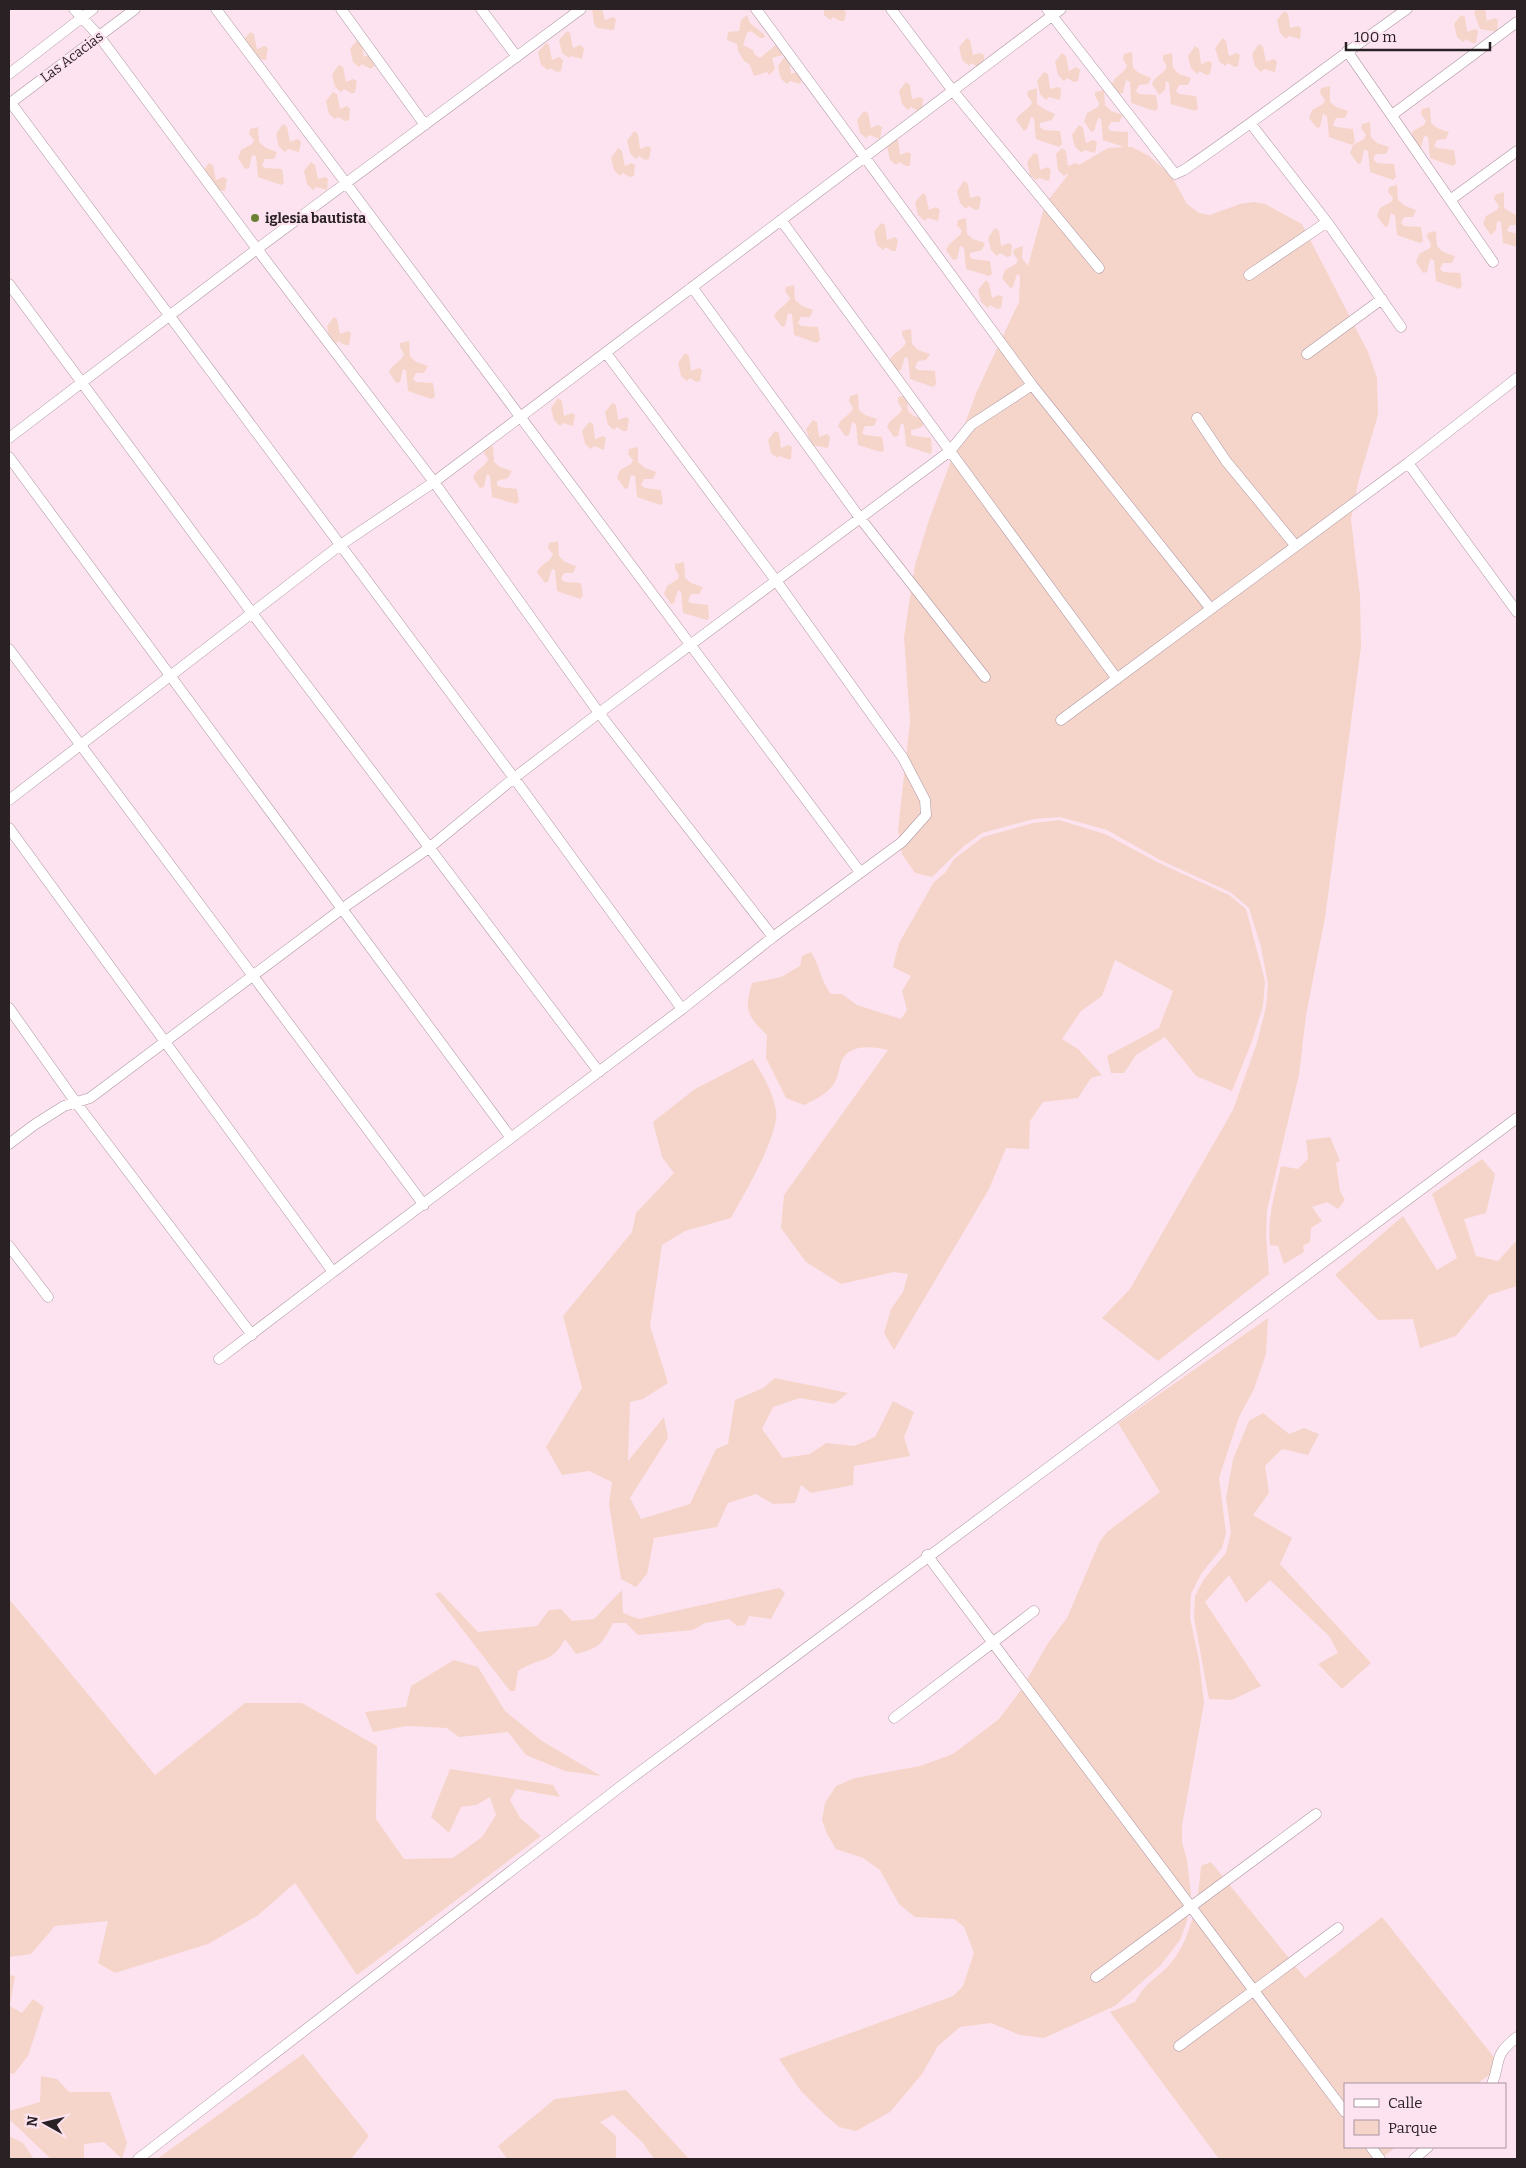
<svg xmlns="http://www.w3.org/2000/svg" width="1526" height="2168" font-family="Bitter,serif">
  <rect width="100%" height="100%" fill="#fde3f0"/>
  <path fill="#f5d5c9" d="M592,9H602L605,20L613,17L616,19L614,30L597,28L594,24Z
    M824,9H844L846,14L844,21H840L833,17L830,20L824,15Z
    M1476,9H1485L1487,21L1495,18L1498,20L1497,32L1480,29L1474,13Z
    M1284,11L1288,14L1290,28L1298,26L1301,28L1300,39L1289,36L1286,39L1280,33L1277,20Z
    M747,15L750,23L765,35L764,38H760L751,31L747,33L743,45L753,50L754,54L760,58L777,44L784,51L783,55L772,58L775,69L769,75L767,72L754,76L750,65L744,61L738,51L737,44L727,40L728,32L739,31L741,20Z
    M1461,15L1465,17L1467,32L1475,29L1478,31L1476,43H1472L1466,39L1463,42L1457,37L1454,24Z
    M567,31L570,33L573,48L580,45L584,48L582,59L571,56L569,58L562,53L559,40Z
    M250,32L254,34L257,49L264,46L268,48L266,60L258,59L243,41Z
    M967,38L970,40L973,55L980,53L984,55V63L978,67L971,63L969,66L962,60L959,47Z
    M1223,38L1226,41L1229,56L1236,53L1240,55L1238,66L1234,67L1228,63L1225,66L1219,61L1215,48Z
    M357,40L361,42L364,57L371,54L375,61L373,68H369L362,64L359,67L353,62L350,49Z
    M546,43L549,45L552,60L559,57L563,60L561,71L557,72L550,68L548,70L541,65L538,52Z
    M1259,44L1263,47L1266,62L1273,59L1277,61L1275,72L1264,69L1261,72L1255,66L1252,54Z
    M1195,46L1199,49L1201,64L1209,61L1212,63L1210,74L1206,75L1200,71L1197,74L1191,68L1188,56Z
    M1132,52L1133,68L1139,73L1151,78L1148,84L1139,85L1136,91L1139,94L1156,95L1158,108L1155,111L1131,103L1130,82L1126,80L1123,93L1119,94L1112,84C1115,75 1124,74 1127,66L1123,59L1124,54Z
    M1062,53L1066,56L1069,71L1076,67L1080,70L1078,81L1074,82L1067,78L1064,81L1058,75L1055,62Z
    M1172,53L1173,68L1179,74L1191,78L1188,85H1179L1176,91L1179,94L1196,96L1198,109L1195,111L1171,104L1169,83L1166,81L1165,90L1159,95L1152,84C1155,75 1164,75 1167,66L1163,60V55Z
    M785,56L789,59L791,74L799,71L803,77L800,84L790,81L787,84L781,79L778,66Z
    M339,65L343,67L346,82L353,79L357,81L355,93H351L344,89L341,92L335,87L332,74Z
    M1044,72L1048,74L1050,89L1058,87L1061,89L1060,100L1049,97L1046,100L1040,94L1037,81Z
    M906,82L910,85L912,99L920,97L923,99L922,110L918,111L911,107L908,110L902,104L899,91Z
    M1330,86V102L1336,107L1348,111L1345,118H1336L1333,125L1336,127L1353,129L1355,142L1352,145L1329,137L1327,116L1323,114L1320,127L1317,128L1309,118L1312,110L1323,104L1325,100L1320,93L1321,88Z
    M1037,88V104L1044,109L1055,114L1052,120L1040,123V127L1044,130L1060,131L1062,144L1059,147L1036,139L1034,118L1031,117L1027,129L1024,131L1016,120C1020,111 1029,111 1032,102L1027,95L1028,91Z
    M1104,90L1105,105L1111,111L1123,115L1119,122H1111L1108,128L1111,131L1128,132V147H1132L1149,156L1171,175L1187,204L1199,213L1210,215L1240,204L1254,202L1265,204L1302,224L1368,352L1377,378L1378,415L1359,479L1351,519L1360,596L1361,647L1325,918L1306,1015L1299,1075L1267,1210L1266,1236L1269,1274L1158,1361L1102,1318L1130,1289L1233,1110L1257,1043L1266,1007L1268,984L1261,947L1249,908L1230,892L1160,860L1107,830L1060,817L1034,819L982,833L964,846L932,877L915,873L902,854L898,830L910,721L904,637L915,565L929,520L977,391L1019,302L1020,276L1017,274L1013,287L1010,288L1002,278L1005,270L1016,264L1018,260L1013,253L1014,249L1023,246L1022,258L1028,266L1045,204L1068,175L1067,173L1064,176L1058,170L1056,154L1062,148L1066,151L1068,166L1076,163L1079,165L1108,148L1124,147L1103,140L1101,119L1098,118L1094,131L1091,132L1084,121L1087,113L1098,107L1099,103L1095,96V92Z
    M333,92L337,94L340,109L347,106L350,109L349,120L345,121L338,117L335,119L329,114L326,101Z
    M1430,107L1431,123L1437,128L1449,132L1446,139L1437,140L1434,146L1437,148L1454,150L1456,163L1453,166L1430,158L1428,137L1424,136L1421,148L1418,149L1410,139L1413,131L1424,125L1426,121L1421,114L1422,109Z
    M864,111L868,113L871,128L878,125L882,127L880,139L869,135L866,138L860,133L857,120Z
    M1370,122L1371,137L1377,143L1389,147L1386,154H1377L1374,156V160L1377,163L1394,164L1396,177L1393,180L1370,172L1368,151L1364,150L1361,163L1358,164L1350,153L1353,145L1364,139L1366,135L1361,128L1362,124Z
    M283,124L287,127L290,142L297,139L301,141L299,152L288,149L285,152L279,147L276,134Z
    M1079,125L1083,128L1086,143L1093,140L1097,142L1095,153L1084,150L1082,153L1075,147L1072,135Z
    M258,127L259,142L266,148L277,152L274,159H265L262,165L265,168L282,169L284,183L281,185L258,177L256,156L252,155L249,168L245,169L238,158L241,150L252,144L254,140L249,134L250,129Z
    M634,131L638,134L640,149L648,146L651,148L649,159L645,160L639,156L636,159L630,153L627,141Z
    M894,138L898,140L900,155L908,152L911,154L910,166H906L899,162L896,165L890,160L887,147Z
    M618,148L622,151L625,166L632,163L635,165L634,176L630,177L623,173L620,176L614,170L611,158Z
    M1034,153L1038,155L1040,170L1048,167L1051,170L1049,181L1039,178L1036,180L1030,175L1027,162Z
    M311,162L315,165L318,179L325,177L328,179L327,190L316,187L313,190L307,184L304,171Z
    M209,163L213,165L216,180L223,177L227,179L225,191L217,190L202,172Z
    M964,181L968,184L970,198L978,196L981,198L979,209L975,210L969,206L966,209L960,203L957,191Z
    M1397,185L1398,200L1405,206L1416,210L1413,217H1404L1401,223L1404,226L1421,227L1423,241L1420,243L1397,235L1395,215L1391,213L1388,226L1385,227L1377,216L1380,208L1391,202L1393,198L1388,192L1389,187Z
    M1504,192V208L1517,216V225H1510L1507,231L1517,234V247L1503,243L1501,222L1497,221L1496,230L1491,235L1483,224L1486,216L1497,210L1499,206L1494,199L1495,195Z
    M923,193L926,196L929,210L936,207L940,210L938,221L927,218L925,221L918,215L915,202Z
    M966,218L967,234L973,239L985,243L982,250L970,253V257L973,259L990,261L992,274L989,276L966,269L964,248L960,246L957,259L953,260L946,250C950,240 958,240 962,231L957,225L958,220Z
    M881,223L885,225L887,240L895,237L898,240L896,251H892L886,247L883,250L877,245L874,232Z
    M995,228L999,231L1001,246L1009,243L1012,245L1011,256L1007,257L1000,253L997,256L991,250L988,238Z
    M1436,231L1437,246L1443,252L1455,256L1452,263H1443L1440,269L1443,272L1460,273L1462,286L1459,289L1436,281L1434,260L1430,259L1427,272L1423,273L1416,262L1419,254L1430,248L1431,244L1427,237L1428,233Z
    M986,280L989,283L992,298L999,295L1003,297L1001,308L997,309L990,305L988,308L981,302L978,290Z
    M794,285L795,300L802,306L813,310L810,317H801L798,323L801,326L818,327L820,340L817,343L794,335L792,314L788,313L785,326L782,327L774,316C778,307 786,307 790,298L785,291L786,287Z
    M334,317L337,319L340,334L348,331L351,333L349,345H345L338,341L336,344L329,339L327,326Z
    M911,329L912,344L918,350L930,354L926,360L918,361L915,367L918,370L935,371L936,384L933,387L910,379L908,358L905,357L901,370L898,371L890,360C894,351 903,351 906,342L902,335V331Z
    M409,341L410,356L416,362L428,366L424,373H416L413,379L416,382L433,383L435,396L432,399L408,391L406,370L403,369L400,382L396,383L389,372C392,363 401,363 404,354L400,347V343Z
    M685,353L689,356L691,371L699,368L702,370L700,381L696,382L690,378L687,381L681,376L678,363Z
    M858,394L859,410L865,415L877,419L874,426H865L862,433L865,435L882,437L884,450L881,452L858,445L856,424L852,422L849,435L845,436L838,426C841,417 850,416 853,408L849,401L850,396Z
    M907,395L908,411L914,416L926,420L922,427L911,430V434L914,436L931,438L932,451L930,454L906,446L904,425L901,423L898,436L894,437L887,427C890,418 899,417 902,409L898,402V397Z
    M558,398L562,401L564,416L572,413L575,415L573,426L563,423L560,426L554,420L551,408Z
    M612,403L616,405L618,420L626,417L629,419L627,431H623L617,427L614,430L608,425L605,412Z
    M813,420L817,422L819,437L827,434L830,437L828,448L811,445L806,429Z
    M589,422L593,424L595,439L603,436L606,438L604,450L594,446L591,449L585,444L582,431Z
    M775,431L779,433L781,448L789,445L792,447L791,459H787L780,456L777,458L771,453L768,440Z
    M493,446L494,462L500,467L512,471L508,478L497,481V485L500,487L517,489L519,502L516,504L492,497L490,476L487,474L484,487L480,488L473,478C476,468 485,468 488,459L484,453L485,448Z
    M638,447V462L645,468L656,472L653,479H644L641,485L645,488L661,490L663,503L660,505L637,497L635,476L631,475L628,488L625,489L617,478L620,470L631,464L633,460L628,454L629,449Z
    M558,541L559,556L565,562L576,566L573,573H564L561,579L565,582L581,583L583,596L580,599L557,591L555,570L552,569L548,582L545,583L537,572C541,563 550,563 553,554L548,548L549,543Z
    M684,562L685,578L691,583L703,587L699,594H691L688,601L691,603L708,605L709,618L707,620L683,613L681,592L678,590L674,603L671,604L664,594L667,586L678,579L679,575L675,569V564Z
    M1059,820L1105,834L1159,863L1229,895L1246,909L1265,981L1263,1006L1252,1041L1232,1091L1196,1076L1165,1037L1136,1055L1124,1073H1111L1107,1056L1159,1028L1173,991L1115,960L1102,996L1081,1011L1062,1039L1078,1049L1102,1075L1091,1078L1078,1098L1043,1102L1030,1121L1029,1149L1006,1148L989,1189L894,1350L884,1333L891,1309L903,1292L908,1274L894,1272L841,1284L806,1262L781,1228L784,1195L888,1050C873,1047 851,1043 842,1060C839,1067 839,1075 835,1082C828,1094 816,1099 804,1105L786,1098L766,1058L767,1035C747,1016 744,1010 752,983L781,977L800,966L802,956L811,952C820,966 821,982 831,994H842L857,1005L901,1019L907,1010L902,991L911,976L893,967L899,943L934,882L946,872L954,859L983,837L1033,823Z
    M753,1059C763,1075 773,1092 776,1111C780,1134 743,1196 731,1218L685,1231L662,1245L650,1326L668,1383L643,1399L630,1402L628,1461L664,1417L668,1438L630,1498L641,1519L690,1504L716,1449L728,1444L735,1400L763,1388L775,1378L848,1393L834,1404L800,1398L773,1407L762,1429L783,1458L810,1454L826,1443L854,1446L875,1437L893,1401L914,1412L904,1437L910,1456L854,1466L853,1485L811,1493L801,1485L795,1503L773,1504L756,1494L728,1503L717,1527L654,1538L647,1574L636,1587L621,1579L609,1504L612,1482L589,1471L562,1475L546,1447L582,1388L563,1316L632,1232L636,1213L674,1173L662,1157L653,1122L695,1089Z
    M1330,1137L1340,1161L1336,1163L1340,1191L1345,1200L1338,1209L1327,1202L1312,1207L1322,1221L1311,1228L1310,1242L1303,1246L1304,1252L1284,1264L1278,1246L1270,1245C1267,1218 1275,1193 1281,1166L1298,1169L1308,1159L1306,1140Z
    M1482,1159L1495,1174L1486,1213L1464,1219L1476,1256L1498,1261L1517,1240V1286L1489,1295L1456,1336L1420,1348L1413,1319L1378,1320L1335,1275L1403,1216L1437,1270L1457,1258L1432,1194Z
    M1268,1318L1266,1354L1254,1389L1239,1417L1219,1478L1226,1533L1222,1548L1201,1574L1191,1594L1190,1618L1199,1660L1204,1703L1182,1826V1842L1187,1860L1191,1895L1187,1921L1180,1940L1160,1966L1115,2006L1044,2038L1020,2035L991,2023L960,2027L938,2046L922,2074L890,2112L856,2131L839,2127L825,2115L801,2091L779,2059L953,1996L963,1986L974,1953L964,1927L954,1919L915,1917L899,1904L880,1870L863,1858L836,1849L827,1834L822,1820L825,1803L836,1786L855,1778L920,1766L953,1754L999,1719L1021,1690L1048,1643L1067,1618L1099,1543L1107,1532L1160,1492L1118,1423Z
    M1263,1413L1289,1434L1304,1428L1319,1434L1308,1455L1282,1449L1265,1466L1269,1493L1253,1515L1292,1538L1280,1564L1371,1663L1342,1689L1318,1664L1338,1653L1330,1637L1270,1580L1246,1603L1229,1575L1205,1602L1261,1686L1232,1700L1209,1699L1194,1618L1195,1596L1204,1579L1226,1553L1231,1532L1226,1498L1233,1459L1249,1421Z
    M779,1588L785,1593L771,1619L749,1616L745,1625L737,1626L729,1619L705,1623L693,1630L638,1635L626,1623H613C602,1644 600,1648 576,1654L565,1639C551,1665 539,1657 518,1671L515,1691H510L435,1594L440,1592L478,1632L537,1626L549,1610L561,1609L572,1621L594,1619L622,1590L623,1613L639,1619Z
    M9,1599L155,1775L245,1703H302L377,1746L376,1819L404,1859L453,1858L482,1837L496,1815L490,1797L476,1805L461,1807L449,1833L431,1817L450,1769L553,1785L560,1797L516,1789L510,1800L520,1818L541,1836L357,1975L295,1883L257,1916L208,1944L115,1973L98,1963L108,1921L55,1926L31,1954L9,1957Z
    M454,1660L478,1667L505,1711L542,1741L601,1776L565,1771L526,1755L508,1732L459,1737L447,1728L407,1726L373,1732L365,1712L406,1707L411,1686Z
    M1211,1862L1305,1978L1382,1917L1501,2066L1477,2084H1345V2147H1396L1380,2159H1219L1110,2012L1135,2002C1147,1979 1161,1977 1174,1959C1192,1935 1199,1895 1201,1866Z
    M9,1975L15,1976L10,2006L22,2013L33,1999L44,2007L28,2056L14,2074L9,2073Z
    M303,2054L369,2136L351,2159H157Z
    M41,2076L57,2079L69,2092H110L127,2143L122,2159L104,2142L84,2144V2159H51L9,2119V2111L40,2102Z
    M626,2090L689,2159H654L643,2143L613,2115L600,2122L616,2136V2157L612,2159H507L498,2146L555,2099Z
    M9,2136L23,2143L34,2159H9Z"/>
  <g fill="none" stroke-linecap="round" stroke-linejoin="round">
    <g stroke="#ac94a0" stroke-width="11">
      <path id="minor" d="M216,9L860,872
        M341,9L425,125
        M481,9L517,57
        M756,9L1032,385L1211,609
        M891,9L953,91L1099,268
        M1047,9L1175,174L1184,170C1260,118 1332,62 1407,9
        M1347,51L1493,262
        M9,74L93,9
        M11,103L514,778L682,1009
        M9,104L135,9
        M1392,115L1517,22
        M1251,124L1327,222L1401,327
        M1450,200L1517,151
        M1249,275L1327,222
        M9,284L252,613L599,1072
        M692,287L860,518L985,677
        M1307,354L1382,299
        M1032,385L971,425L950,451L1117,679
        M1197,418L1226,461L1295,545
        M9,438L257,249L99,36L74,9
        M9,457L511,1138
        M1408,463L1517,612
        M9,649L424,1205
        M1061,720L1408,463L1517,378
        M9,800L339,546L434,482L257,249L581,9
        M9,828L333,1272L219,1359
        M773,937L599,713L434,482L1061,9
        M9,1008L77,1104L252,1335
        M9,1144L34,1125L64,1106L90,1098L343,908L429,848L514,778L599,713L950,451L781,220
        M9,1246L48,1297
        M333,1272L682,1009L773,937L902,842L926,815L925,800L903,758L777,582L606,353
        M927,1555L1345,2112
        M894,1718L1034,1611
        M1096,1977L1316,1814
        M1179,2046L1338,1928
        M1492,2084C1502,2059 1492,2057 1517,2037
        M1371,2147L1380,2159
        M138,2159L625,1783L1517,1118
        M1414,2159L1428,2147"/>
    </g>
    <use href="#minor" stroke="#fff" stroke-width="10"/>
  </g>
  <circle fill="#6a8032" stroke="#fde3f0" stroke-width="2" cx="255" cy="218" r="5"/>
  <g text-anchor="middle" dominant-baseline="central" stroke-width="4.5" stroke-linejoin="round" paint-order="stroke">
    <g font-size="14" fill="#2a2125" stroke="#fde3f0">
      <text transform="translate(72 57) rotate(-37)">Las Acacias</text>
    </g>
    <g font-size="14" font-weight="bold" fill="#2a2125" stroke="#fde3f0" text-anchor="start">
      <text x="265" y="218">iglesia bautista</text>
    </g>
  </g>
  <rect width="1526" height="2168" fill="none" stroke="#2a2125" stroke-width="20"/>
  <rect x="1344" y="2083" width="162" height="65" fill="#fde3f0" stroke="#a9959f"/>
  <rect x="1354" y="2099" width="25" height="8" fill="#ffffff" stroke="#a9959f"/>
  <text x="1388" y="2108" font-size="15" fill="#2a2125">Calle</text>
  <rect x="1354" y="2120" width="25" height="15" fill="#f5d5c9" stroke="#a9959f"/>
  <text x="1388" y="2133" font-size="15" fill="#2a2125">Parque</text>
  <g transform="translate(45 2123) rotate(278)" stroke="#fde3f0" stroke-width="4" paint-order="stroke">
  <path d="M0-4L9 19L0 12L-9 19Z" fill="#2a2125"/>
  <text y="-8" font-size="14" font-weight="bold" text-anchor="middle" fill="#2a2125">N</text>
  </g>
  <path d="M1346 42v8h144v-8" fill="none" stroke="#2a2125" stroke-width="2.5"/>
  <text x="1354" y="42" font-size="15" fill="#2a2125" stroke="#fde3f0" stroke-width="4" paint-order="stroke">100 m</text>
</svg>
